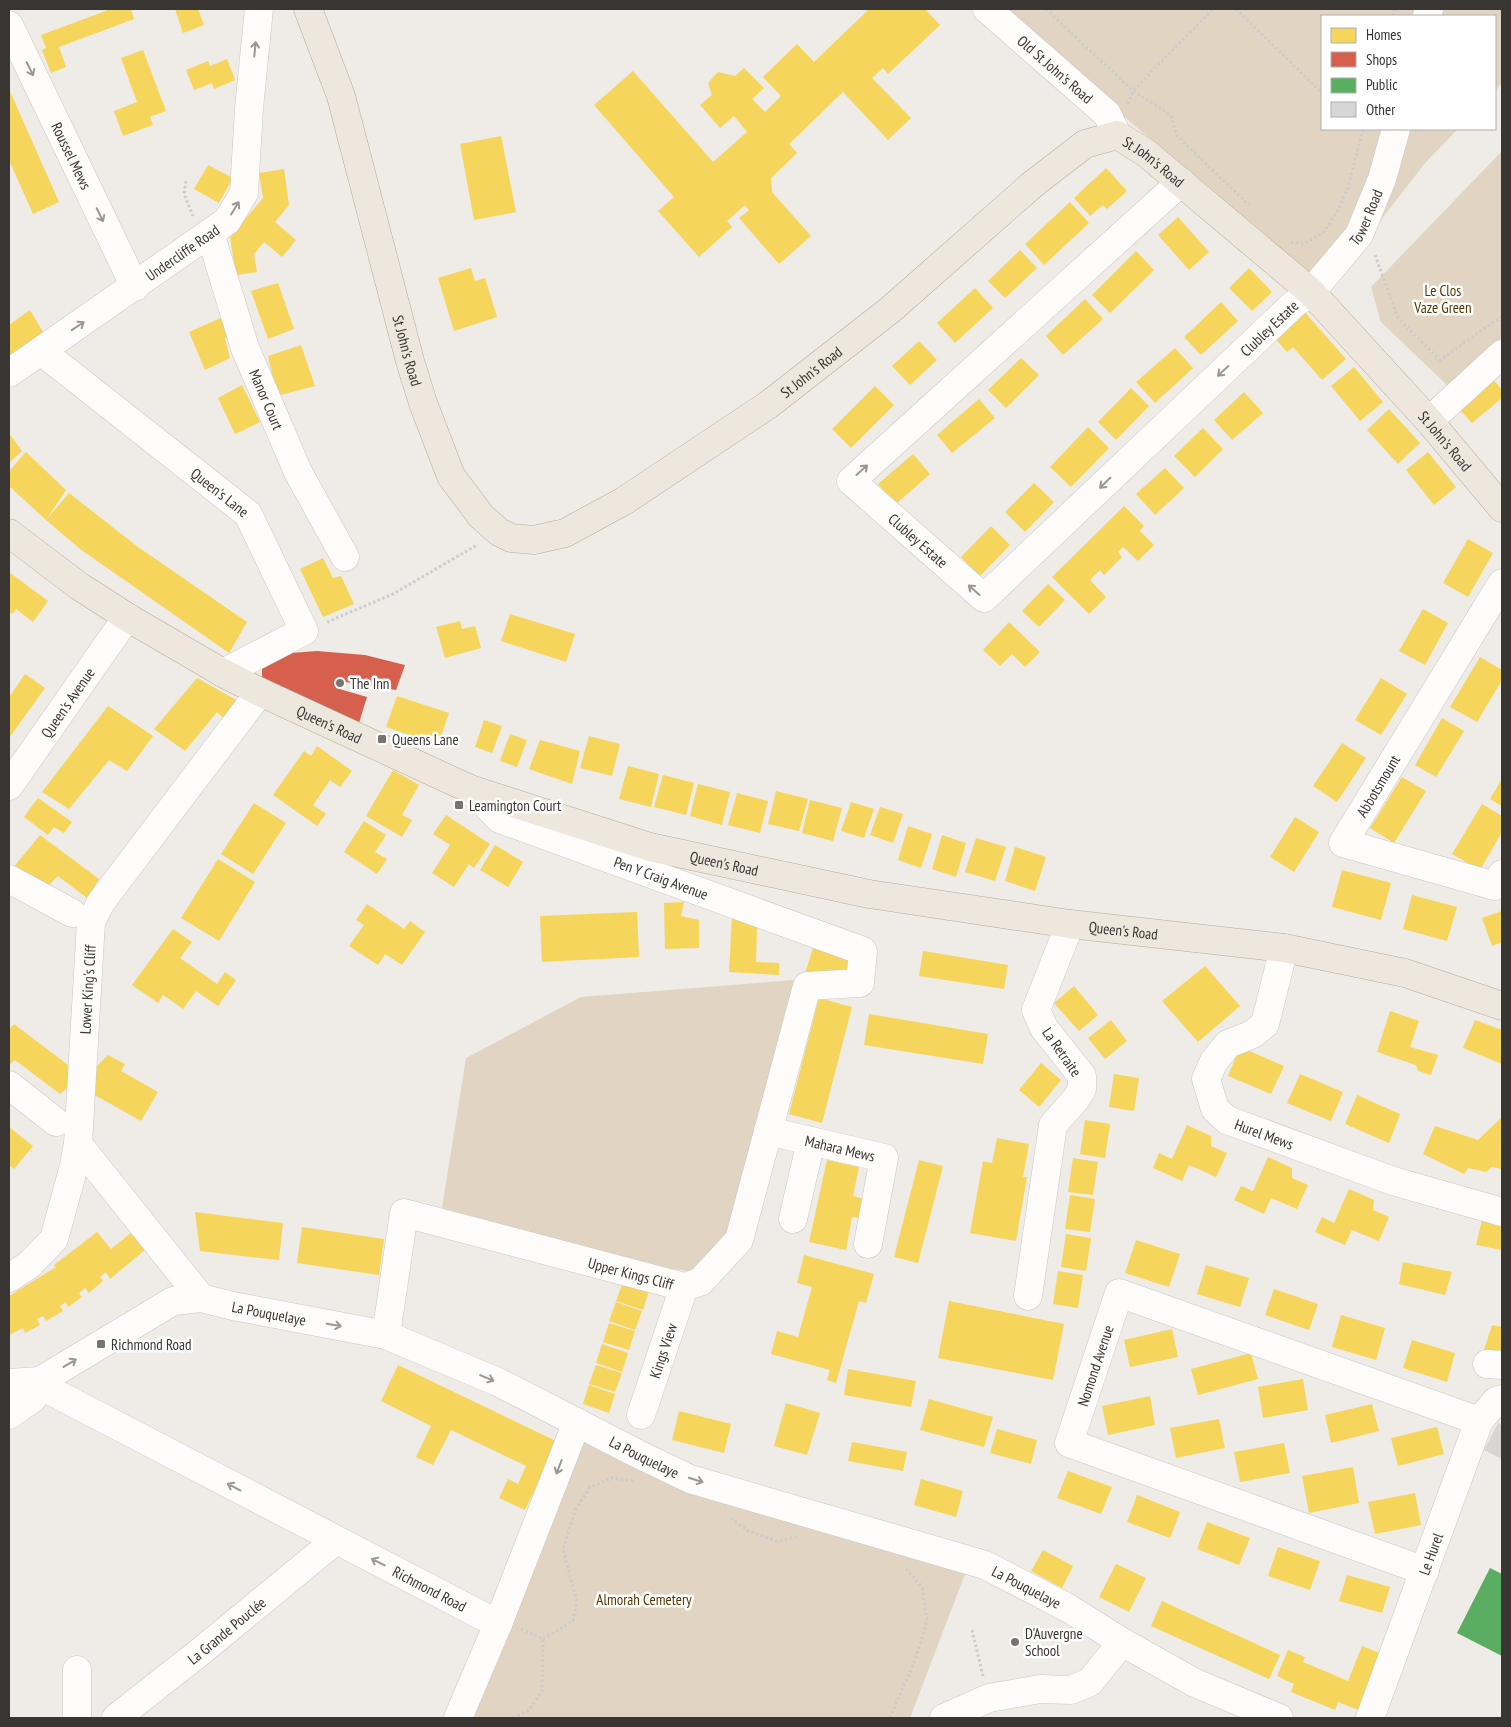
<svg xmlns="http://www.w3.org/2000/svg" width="1511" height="1727" font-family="'PT Sans Narrow',sans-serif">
  <rect width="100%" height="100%" fill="#efebe6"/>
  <path fill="#e1d4c3" d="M998,9H1418L1416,16H1322V129H1386L1353,228L1312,277Z
    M1443,9H1502V83L1495,91V16H1441Z
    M1404,129H1458L1425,163L1374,229Z
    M1502,151V343L1449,387L1381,322L1371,287Z
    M794,980L776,1071L732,1230L715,1253L689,1271L656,1267L442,1208L466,1058L581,997Z
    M585,1440L694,1491L965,1574L910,1718H468Z"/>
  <path fill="#f6d55c" d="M111,9H131L134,19L59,47L66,67L51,73L42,50L46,48L41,35Z
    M175,9H198L204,25L183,33Z
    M869,9H925L940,25L888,74L883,68L872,78L911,118L888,140L843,92L789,144L797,153L771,178L772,192L811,236L779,264L739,218L749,210L745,205L727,221L732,227L699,257L658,211L674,197L594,105L633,71L713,162L747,132L734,116L720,128L700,105L712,95L708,83L718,72L735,76L744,68L764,88L752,99L765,112L781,96L763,77L797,44L814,62Z
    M143,50L166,111L150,117L153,125L123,136L114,111L137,102L121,58Z
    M227,59L235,80L214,89L212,83L194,90L186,70L208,61L210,66Z
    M9,89L59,202L33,214L9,160Z
    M501,136L516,212L474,220L460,144Z
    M208,165L233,178L219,203L194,189Z
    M1106,168L1127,191L1107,209L1103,205L1090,216L1074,198Z
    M284,169L289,205L275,222L296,240L282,257L264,242L254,254L257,272L236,275L230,237L263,198L259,173Z
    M1070,202L1089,223L1044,265L1025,244Z
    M1178,217L1209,252L1189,270L1158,235Z
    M1020,250L1037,268L1005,298L988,281Z
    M1136,251L1154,270L1110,313L1092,295Z
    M471,268L475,281L485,278L497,317L454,331L438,278Z
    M1249,268L1272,292L1252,311L1229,288Z
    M278,283L294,329L268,339L251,291Z
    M975,288L993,308L955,343L937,323Z
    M1085,299L1103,319L1063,355L1046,336Z
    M1221,302L1238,321L1201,355L1184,337Z
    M1302,309L1346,359L1322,380L1293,347L1287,352L1272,335Z
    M30,310L43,332L9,356V325Z
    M223,317L233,334L225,338L230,358L205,370L189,332Z
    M919,341L937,360L910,385L892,366Z
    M301,345L315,386L277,396L268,356Z
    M1175,348L1193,368L1155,403L1136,382Z
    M1021,358L1039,375L1006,408L988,390Z
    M1354,367L1383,402L1360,421L1331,386Z
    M1491,377L1502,390V398L1472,423L1456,406Z
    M242,385L260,422L235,434L218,398Z
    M875,386L894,405L851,448L832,429Z
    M1131,388L1149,406L1116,440L1098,422Z
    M1244,392L1263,413L1232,440L1214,420Z
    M979,399L995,418L952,453L937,435Z
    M1389,409L1420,443L1398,464L1367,430Z
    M1088,427L1109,448L1071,487L1050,467Z
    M1203,428L1223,449L1195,477L1174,456Z
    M9,433L22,451L9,463Z
    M26,452L66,490L46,520L9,486V471Z
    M1428,452L1456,487L1434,505L1406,470Z
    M913,454L930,474L896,504L878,484Z
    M1165,468L1184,488L1155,515L1136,494Z
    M1034,483L1054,502L1025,532L1005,512Z
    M69,493L138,547L247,622L229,653L80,549L46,520Z
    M1124,506L1144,526L1140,531L1154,545L1138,561L1123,547L1118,552L1122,557L1104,575L1100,570L1090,580L1106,597L1089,614L1052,577Z
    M991,526L1010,545L980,576L961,557Z
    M1468,539L1493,553L1468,597L1443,583Z
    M323,558L333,578L341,576L354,604L323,617L300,569Z
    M9,572L48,601L33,622L16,609L12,614L9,612Z
    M1048,584L1065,600L1039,627L1022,611Z
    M1423,609L1448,623L1425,665L1399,651Z
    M510,614L575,634L566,662L501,641Z
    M460,621L462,629L475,626L481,648L445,658L436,627Z
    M1009,622L1040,652L1025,667L1012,654L1000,666L983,650Z
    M1480,657L1502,670V680L1477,722L1450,707Z
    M25,674L45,688L9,738V697Z
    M197,678L238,701L228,722L217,712L185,751L154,729Z
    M1381,678L1407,694L1381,735L1355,720Z
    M397,696L449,713L438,745L386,727Z
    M108,706L153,736L127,771L109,760L69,809L42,792Z
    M1442,718L1464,731L1436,777L1415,765Z
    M484,720L502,726L492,753L475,747Z
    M510,734L527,740L517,767L500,761Z
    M589,736L620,744L612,776L580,768Z
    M540,740L580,751L572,784L529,769Z
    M1342,743L1366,758L1337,802L1313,786Z
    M317,746L352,771L340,787L330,780L313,805L326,814L317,826L273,795L304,751L311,756Z
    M628,766L659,774L651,807L619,799Z
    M393,770L419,785L402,815L412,820L402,837L366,816Z
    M663,775L694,783L686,815L654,807Z
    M1402,777L1426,791L1394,843L1370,828Z
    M1502,779V806L1490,799Z
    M698,784L730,792L722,825L690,816Z
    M776,791L808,799L799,831L768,824Z
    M737,793L768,801L760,833L728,825Z
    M38,798L72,822L64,833L54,827L48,835L24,817Z
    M810,800L842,808L833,841L802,833Z
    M851,802L874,809L864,838L841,831Z
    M254,803L286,823L253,874L221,854Z
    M1482,804L1502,816V832L1480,870L1452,854Z
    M880,807L903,814L893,843L870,835Z
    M446,815L490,844L474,868L469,864L454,887L432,873L450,845L433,834Z
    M1295,817L1319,832L1294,872L1270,857Z
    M364,821L386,835L375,852L387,859L377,874L344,852Z
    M908,826L932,834L921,868L898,860Z
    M40,835L99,879L87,898L58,876L42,892L12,869Z
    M942,835L966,843L956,877L932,869Z
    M976,838L1006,847L995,881L965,872Z
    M495,845L523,862L508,887L480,870Z
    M1015,847L1046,857L1035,891L1005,881Z
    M218,859L255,882L219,941L181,918Z
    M1342,870L1391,883L1381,920L1332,907Z
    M1412,895L1457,907L1447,941L1403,929Z
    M684,902L681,916L699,920V948L665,949L664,903Z
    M367,904L404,929L410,921L425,932L402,965L385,954L378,965L349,946L364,925L356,920Z
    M1502,911V942L1492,946L1482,918Z
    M637,912L639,957L542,962L540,916Z
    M732,916L757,926L756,962L779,963V975L729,972Z
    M173,929L192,942L180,958L217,984L225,972L236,980L218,1006L196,991L183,1009L163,995L158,1003L132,985Z
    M813,948L851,960V981L803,980Z
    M923,951L1008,965L1004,989L919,976Z
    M1205,966L1240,1006L1198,1042L1162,1001Z
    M1074,986L1098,1015L1079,1031L1054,1003Z
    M819,998L852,1007L822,1123L789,1114Z
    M1390,1011L1419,1021L1410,1047L1438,1055L1431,1075L1418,1071L1416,1065L1377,1052Z
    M869,1014L988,1034L983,1064L864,1045Z
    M1111,1020L1127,1041L1105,1059L1088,1038Z
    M1475,1020L1502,1030V1064L1463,1048Z
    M14,1024L68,1065L70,1086L60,1094L15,1060L9,1065V1030Z
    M1240,1047L1284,1066L1271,1094L1228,1076Z
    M108,1055L125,1064L121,1071L158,1092L141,1121L93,1094V1070Z
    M1041,1063L1061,1080L1039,1107L1019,1090Z
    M1114,1074L1139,1078L1134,1111L1109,1107Z
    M1300,1074L1343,1092L1331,1121L1287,1103Z
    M1357,1095L1400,1114L1389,1143L1345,1124Z
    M1502,1117V1169L1492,1167L1486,1172L1468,1168L1464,1174L1423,1154L1435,1126L1478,1140Z
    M1085,1120L1110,1124L1105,1158L1080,1154Z
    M1187,1125L1211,1136V1146L1227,1153L1216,1177L1189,1165L1182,1181L1153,1168L1159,1153L1172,1159Z
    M9,1127L33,1146L14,1169L9,1165Z
    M997,1138L1029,1144L1023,1177H1027L1016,1241L970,1233L983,1161L992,1163Z
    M1268,1157L1292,1168V1178L1308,1185L1297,1209L1271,1198L1264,1214L1234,1200L1241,1186L1253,1191Z
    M1073,1158L1098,1162L1093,1195L1068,1192Z
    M827,1160L859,1167L853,1196L868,1200L864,1219L852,1217L846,1250L809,1242Z
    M919,1160L943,1166L918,1263L894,1257Z
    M1349,1189L1374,1200L1373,1210L1389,1217L1379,1241L1352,1230L1345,1245L1315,1232L1322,1217L1334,1223Z
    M1070,1195L1095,1199L1090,1232L1065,1229Z
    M195,1212L283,1223L279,1260L200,1251Z
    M1483,1216L1502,1221V1250L1476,1245Z
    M302,1227L384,1239L379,1275L297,1263Z
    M97,1232L111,1249L132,1232L146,1249L110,1279L106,1272L100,1277L103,1281L89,1293L85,1288L79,1293L82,1297L68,1307L66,1302L60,1306L63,1311L46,1321L43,1316L37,1319L40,1325L25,1333L23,1328L9,1335V1296L56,1267L54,1265Z
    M1066,1234L1091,1238L1086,1271L1061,1267Z
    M1136,1240L1180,1254L1169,1287L1125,1273Z
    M804,1255L874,1274L866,1303L859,1301L836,1383L827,1380L830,1370L771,1354L777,1331L798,1337L812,1287L797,1283Z
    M1403,1262L1452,1272L1445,1295L1399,1284Z
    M1206,1265L1249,1278L1240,1307L1197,1294Z
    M1058,1271L1083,1275L1078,1308L1053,1304Z
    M623,1282L649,1291L643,1310L616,1301Z
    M1274,1289L1318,1304L1309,1330L1265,1315Z
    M949,1301L1064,1324L1053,1380L938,1358Z
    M616,1302L642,1311L635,1330L609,1321Z
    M1341,1315L1385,1328L1376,1360L1332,1347Z
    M609,1323L635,1331L629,1350L603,1342Z
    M1492,1325L1502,1327V1361L1482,1356Z
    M1172,1329L1178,1357L1130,1367L1124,1340Z
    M1412,1340L1455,1353L1447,1382L1403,1368Z
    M602,1344L628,1353L622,1372L596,1363Z
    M1251,1353L1258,1379L1198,1395L1191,1369Z
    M398,1365L558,1442L525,1510L499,1498L508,1479L518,1484L526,1466L451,1430L433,1465L416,1457L431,1426L381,1401Z
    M596,1365L622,1373L615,1392L589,1384Z
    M848,1369L916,1381L911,1407L844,1395Z
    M1303,1379L1308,1410L1263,1418L1258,1387Z
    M589,1385L615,1394L609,1413L583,1404Z
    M1150,1396L1155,1425L1108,1435L1102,1406Z
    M929,1399L993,1417L984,1447L920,1430Z
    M786,1403L820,1413L807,1455L774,1446Z
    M1372,1404L1379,1431L1331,1443L1325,1415Z
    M679,1411L731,1424L724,1453L672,1440Z
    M1219,1419L1225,1448L1176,1458L1170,1428Z
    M1437,1427L1444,1454L1398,1466L1391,1438Z
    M997,1429L1037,1440L1031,1464L990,1453Z
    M852,1442L907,1452L903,1471L848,1461Z
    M1284,1443L1290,1473L1240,1482L1234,1452Z
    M1353,1467L1359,1503L1309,1513L1302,1476Z
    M1068,1471L1112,1487L1101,1514L1057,1498Z
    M921,1479L963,1491L956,1517L914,1505Z
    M1415,1493L1421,1525L1375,1534L1368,1502Z
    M1137,1495L1180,1512L1170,1538L1127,1522Z
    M1207,1522L1250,1538L1239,1565L1197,1549Z
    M1278,1547L1320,1561L1310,1590L1268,1576Z
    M1043,1550L1073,1566L1062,1588L1031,1571Z
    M1116,1564L1146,1578L1129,1612L1099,1597Z
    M1347,1575L1390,1587L1382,1613L1339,1601Z
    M1162,1601L1280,1655L1269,1679L1151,1626Z
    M1362,1646L1382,1654L1358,1710L1338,1702L1335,1710L1291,1692L1294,1684L1277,1676L1288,1650L1305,1657L1303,1662L1348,1681Z"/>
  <path fill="#d6604d" d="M317,651L365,655L405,665L396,690L339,681L336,688L367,697L359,723L262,679V662L278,654Z"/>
  <path fill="#5aae61" d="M1490,1568L1502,1574V1656L1457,1633Z"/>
  <path fill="#d8d5d5" d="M1498,1423L1502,1425V1459L1484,1450Z"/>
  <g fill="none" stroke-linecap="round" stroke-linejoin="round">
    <g stroke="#cbc7c3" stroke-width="29">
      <g id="minor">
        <path id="s1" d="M987,9L1107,114L1117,135"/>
        <path d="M1427,16L1429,9"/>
        <path id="s2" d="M9,25L135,287"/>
        <path id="s3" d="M1181,182L851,481L984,598L1294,304L1311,292L1359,235L1382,179L1396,129"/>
        <path id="s4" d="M210,233L245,348L298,472L345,557"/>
        <path id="s5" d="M41,351L248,514L304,631L223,673"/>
        <path id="s6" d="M9,373L227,221L244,193L249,108L259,9"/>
        <path d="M1429,421L1502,354"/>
        <path d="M1502,583L1343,843L1495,886L1502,874"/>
        <path id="s7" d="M9,786L127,617"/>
        <path d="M9,879L72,913"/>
        <path id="s8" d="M1284,948L1265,1024L1253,1034L1228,1044L1214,1061L1206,1079L1215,1109L1227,1120L1393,1181L1502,1212"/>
        <path d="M9,1085L56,1122"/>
        <path id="s9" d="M768,1131L884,1158L868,1244"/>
        <path d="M793,1219L811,1141"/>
        <path d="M9,1278L29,1265L54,1239L74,1166L78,1144"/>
        <path d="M1028,1296L1053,1125L1076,1099L1082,1089V1076L1044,1028L1036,1010L1070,924"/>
        <path id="s10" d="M201,1298L78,1144L91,922L101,902L260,692"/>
        <path id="s11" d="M386,1335L404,1213L684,1287L700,1282L739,1240L807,986L860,983L863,951L500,819L470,789"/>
        <path d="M1487,1364L1502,1365"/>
        <path id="s12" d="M9,1383L40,1381L173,1301L201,1298L233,1306L386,1335L500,1383L636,1453L690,1479L985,1565L1068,1608L1122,1642L1195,1683L1279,1718"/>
        <path id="s13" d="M9,1415L33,1398L40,1381L47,1389L498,1624L577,1422"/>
        <path id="s14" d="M641,1415L684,1287"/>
        <path id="s15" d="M1425,1571L1069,1443L1119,1293L1479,1421"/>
        <path d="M77,1718V1670"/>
        <path id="s16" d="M116,1718L200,1652L336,1540"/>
        <path d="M458,1718L498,1624"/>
        <path d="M944,1718L989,1698L1040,1689L1071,1690L1090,1682L1122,1642"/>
        <path id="s17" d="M1370,1718L1479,1421L1496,1401L1502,1399"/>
      </g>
    </g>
    <g stroke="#b6ab97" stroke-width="29">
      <g id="major">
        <path id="s18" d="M308,9L341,96L410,361L423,403L451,476L481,516L499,532L511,538L534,540L565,533L624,501L768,405L890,310L1033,184L1085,144L1117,135L1146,153L1311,292L1429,421L1502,508"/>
        <path id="s19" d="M9,533L79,586L127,617L223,673L260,692L470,789L650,847L869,894L1070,924L1284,948L1405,973L1502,1006"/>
      </g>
    </g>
    <path stroke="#cdccca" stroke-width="3" stroke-dasharray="2.5 2.5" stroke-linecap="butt" d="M1046,9L1133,91L1171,115L1177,136L1249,205
      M1236,9L1322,93
      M1393,16L1395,9
      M1128,104L1133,91L1213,9
      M186,181L184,194L193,216
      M1291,242L1303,244L1323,233L1337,212L1348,188L1363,129
      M1375,255L1398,318L1440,360L1502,316
      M327,622L393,594L477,545
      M731,1518L748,1531L777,1541L798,1537
      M521,1629L543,1639
      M972,1630L983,1676
      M543,1639L573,1621L577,1602L563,1549L576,1509L590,1487L612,1478L634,1481
      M513,1718L529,1710L542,1691L543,1639
      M890,1718L915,1660L927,1620L922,1587L905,1568"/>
    <use href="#minor" stroke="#fdfcfb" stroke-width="28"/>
    <use href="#major" stroke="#ede7dd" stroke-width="28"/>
  </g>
  <defs><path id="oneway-shaft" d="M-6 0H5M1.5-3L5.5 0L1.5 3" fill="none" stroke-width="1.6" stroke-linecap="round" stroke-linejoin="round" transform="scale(1.25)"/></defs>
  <g stroke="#9a9896">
    <use href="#oneway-shaft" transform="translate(255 49) rotate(-84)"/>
    <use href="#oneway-shaft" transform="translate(30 69) rotate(64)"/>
    <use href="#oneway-shaft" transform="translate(235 208) rotate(-59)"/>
    <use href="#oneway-shaft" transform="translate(100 215) rotate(64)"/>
    <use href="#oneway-shaft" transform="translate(78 326) rotate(-34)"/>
    <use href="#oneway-shaft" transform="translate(1223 371) rotate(137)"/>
    <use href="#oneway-shaft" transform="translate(862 470) rotate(-42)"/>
    <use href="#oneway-shaft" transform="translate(1105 483) rotate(136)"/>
    <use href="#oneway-shaft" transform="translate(974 590) rotate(-139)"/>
    <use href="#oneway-shaft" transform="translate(334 1325) rotate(10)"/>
    <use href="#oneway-shaft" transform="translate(70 1363) rotate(-31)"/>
    <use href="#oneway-shaft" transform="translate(487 1378) rotate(23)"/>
    <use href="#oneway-shaft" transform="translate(559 1467) rotate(111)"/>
    <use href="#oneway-shaft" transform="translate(696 1480) rotate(18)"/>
    <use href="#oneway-shaft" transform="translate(234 1487) rotate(-152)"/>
    <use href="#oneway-shaft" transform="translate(378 1562) rotate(-153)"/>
  </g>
  <g fill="#787571" stroke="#fff" stroke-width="2">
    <circle cx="340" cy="683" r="5"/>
    <rect x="377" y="734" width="10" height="10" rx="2.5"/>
    <rect x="454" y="800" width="10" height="10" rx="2.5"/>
    <rect x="96" y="1339" width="10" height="10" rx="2.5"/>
    <circle cx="1015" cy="1642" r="5"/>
  </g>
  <g text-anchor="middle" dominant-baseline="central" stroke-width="5" stroke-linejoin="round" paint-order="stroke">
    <g font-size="15" fill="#383532" stroke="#fff">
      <text stroke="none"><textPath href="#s1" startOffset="91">Old St John's Road</textPath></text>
      <text stroke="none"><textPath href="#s2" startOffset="145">Roussel Mews</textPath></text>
      <text stroke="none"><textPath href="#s18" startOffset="1361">St John's Road</textPath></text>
      <text stroke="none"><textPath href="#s3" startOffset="1164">Tower Road</textPath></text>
      <text stroke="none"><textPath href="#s6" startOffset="211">Undercliffe Road</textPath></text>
      <text stroke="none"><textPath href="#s3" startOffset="1015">Clubley Estate</textPath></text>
      <text stroke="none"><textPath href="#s18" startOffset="356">St John's Road</textPath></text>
      <text stroke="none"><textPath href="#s18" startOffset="926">St John's Road</textPath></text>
      <text stroke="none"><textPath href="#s4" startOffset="176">Manor Court</textPath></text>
      <text stroke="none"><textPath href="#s18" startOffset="1766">St John's Road</textPath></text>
      <text stroke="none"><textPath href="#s5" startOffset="228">Queen's Lane</textPath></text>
      <text stroke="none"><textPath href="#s3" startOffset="535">Clubley Estate</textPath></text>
      <text stroke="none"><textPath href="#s7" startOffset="102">Queen's Avenue</textPath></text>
      <text stroke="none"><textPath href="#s19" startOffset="374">Queen's Road</textPath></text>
      <text transform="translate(1378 786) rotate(-59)">Abbotsmount</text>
      <text stroke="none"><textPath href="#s19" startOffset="794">Queen's Road</textPath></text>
      <text transform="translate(661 878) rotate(20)">Pen Y Craig Avenue</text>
      <text stroke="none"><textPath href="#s19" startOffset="1199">Queen's Road</textPath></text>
      <text stroke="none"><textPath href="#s10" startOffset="352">Lower King's Cliff</textPath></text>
      <text transform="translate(1062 1052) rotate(55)">La Retraite</text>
      <text stroke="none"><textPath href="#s8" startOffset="250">Hurel Mews</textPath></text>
      <text stroke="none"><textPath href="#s9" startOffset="74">Mahara Mews</textPath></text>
      <text stroke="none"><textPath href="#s11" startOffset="358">Upper Kings Cliff</textPath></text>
      <text stroke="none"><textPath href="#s12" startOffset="284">La Pouquelaye</textPath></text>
      <text stroke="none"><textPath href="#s14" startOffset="68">Kings View</textPath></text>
      <text stroke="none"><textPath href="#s15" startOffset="460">Nomond Avenue</textPath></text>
      <text stroke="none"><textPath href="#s12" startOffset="689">La Pouquelaye</textPath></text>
      <text stroke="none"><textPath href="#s17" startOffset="175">Le Hurel</textPath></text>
      <text stroke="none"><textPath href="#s12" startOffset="1094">La Pouquelaye</textPath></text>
      <text stroke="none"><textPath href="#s13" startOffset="490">Richmond Road</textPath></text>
      <text stroke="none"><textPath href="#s16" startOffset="141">La Grande Pouclée</textPath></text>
    </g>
    <g font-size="15" fill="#563700" stroke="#fff">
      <text x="1443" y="290">Le Clos<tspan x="1443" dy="17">Vaze Green</tspan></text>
      <text x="644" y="1599">Almorah Cemetery</text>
    </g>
    <g font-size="15" fill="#383532" stroke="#fff" text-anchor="start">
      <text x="350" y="683">The Inn</text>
      <text x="392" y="739">Queens Lane</text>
      <text x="469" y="805">Leamington Court</text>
      <text x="111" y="1344">Richmond Road</text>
      <text x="1025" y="1633">D'Auvergne<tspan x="1025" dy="17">School</tspan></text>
    </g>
  </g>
  <rect width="1511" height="1727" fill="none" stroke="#383532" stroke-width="20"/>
  <rect x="1321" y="15" width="175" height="115" fill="#ffffff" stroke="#afaead"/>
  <rect x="1331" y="28" width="25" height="15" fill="#f6d55c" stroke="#afaead"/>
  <text x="1366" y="40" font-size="15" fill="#383532">Homes</text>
  <rect x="1331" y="52" width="25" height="15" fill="#d6604d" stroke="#afaead"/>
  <text x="1366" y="65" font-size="15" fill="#383532">Shops</text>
  <rect x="1331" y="78" width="25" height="15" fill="#5aae61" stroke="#afaead"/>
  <text x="1366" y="90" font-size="15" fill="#383532">Public</text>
  <rect x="1331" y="102" width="25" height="15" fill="#d8d5d5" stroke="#afaead"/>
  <text x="1366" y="115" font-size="15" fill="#383532">Other</text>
</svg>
